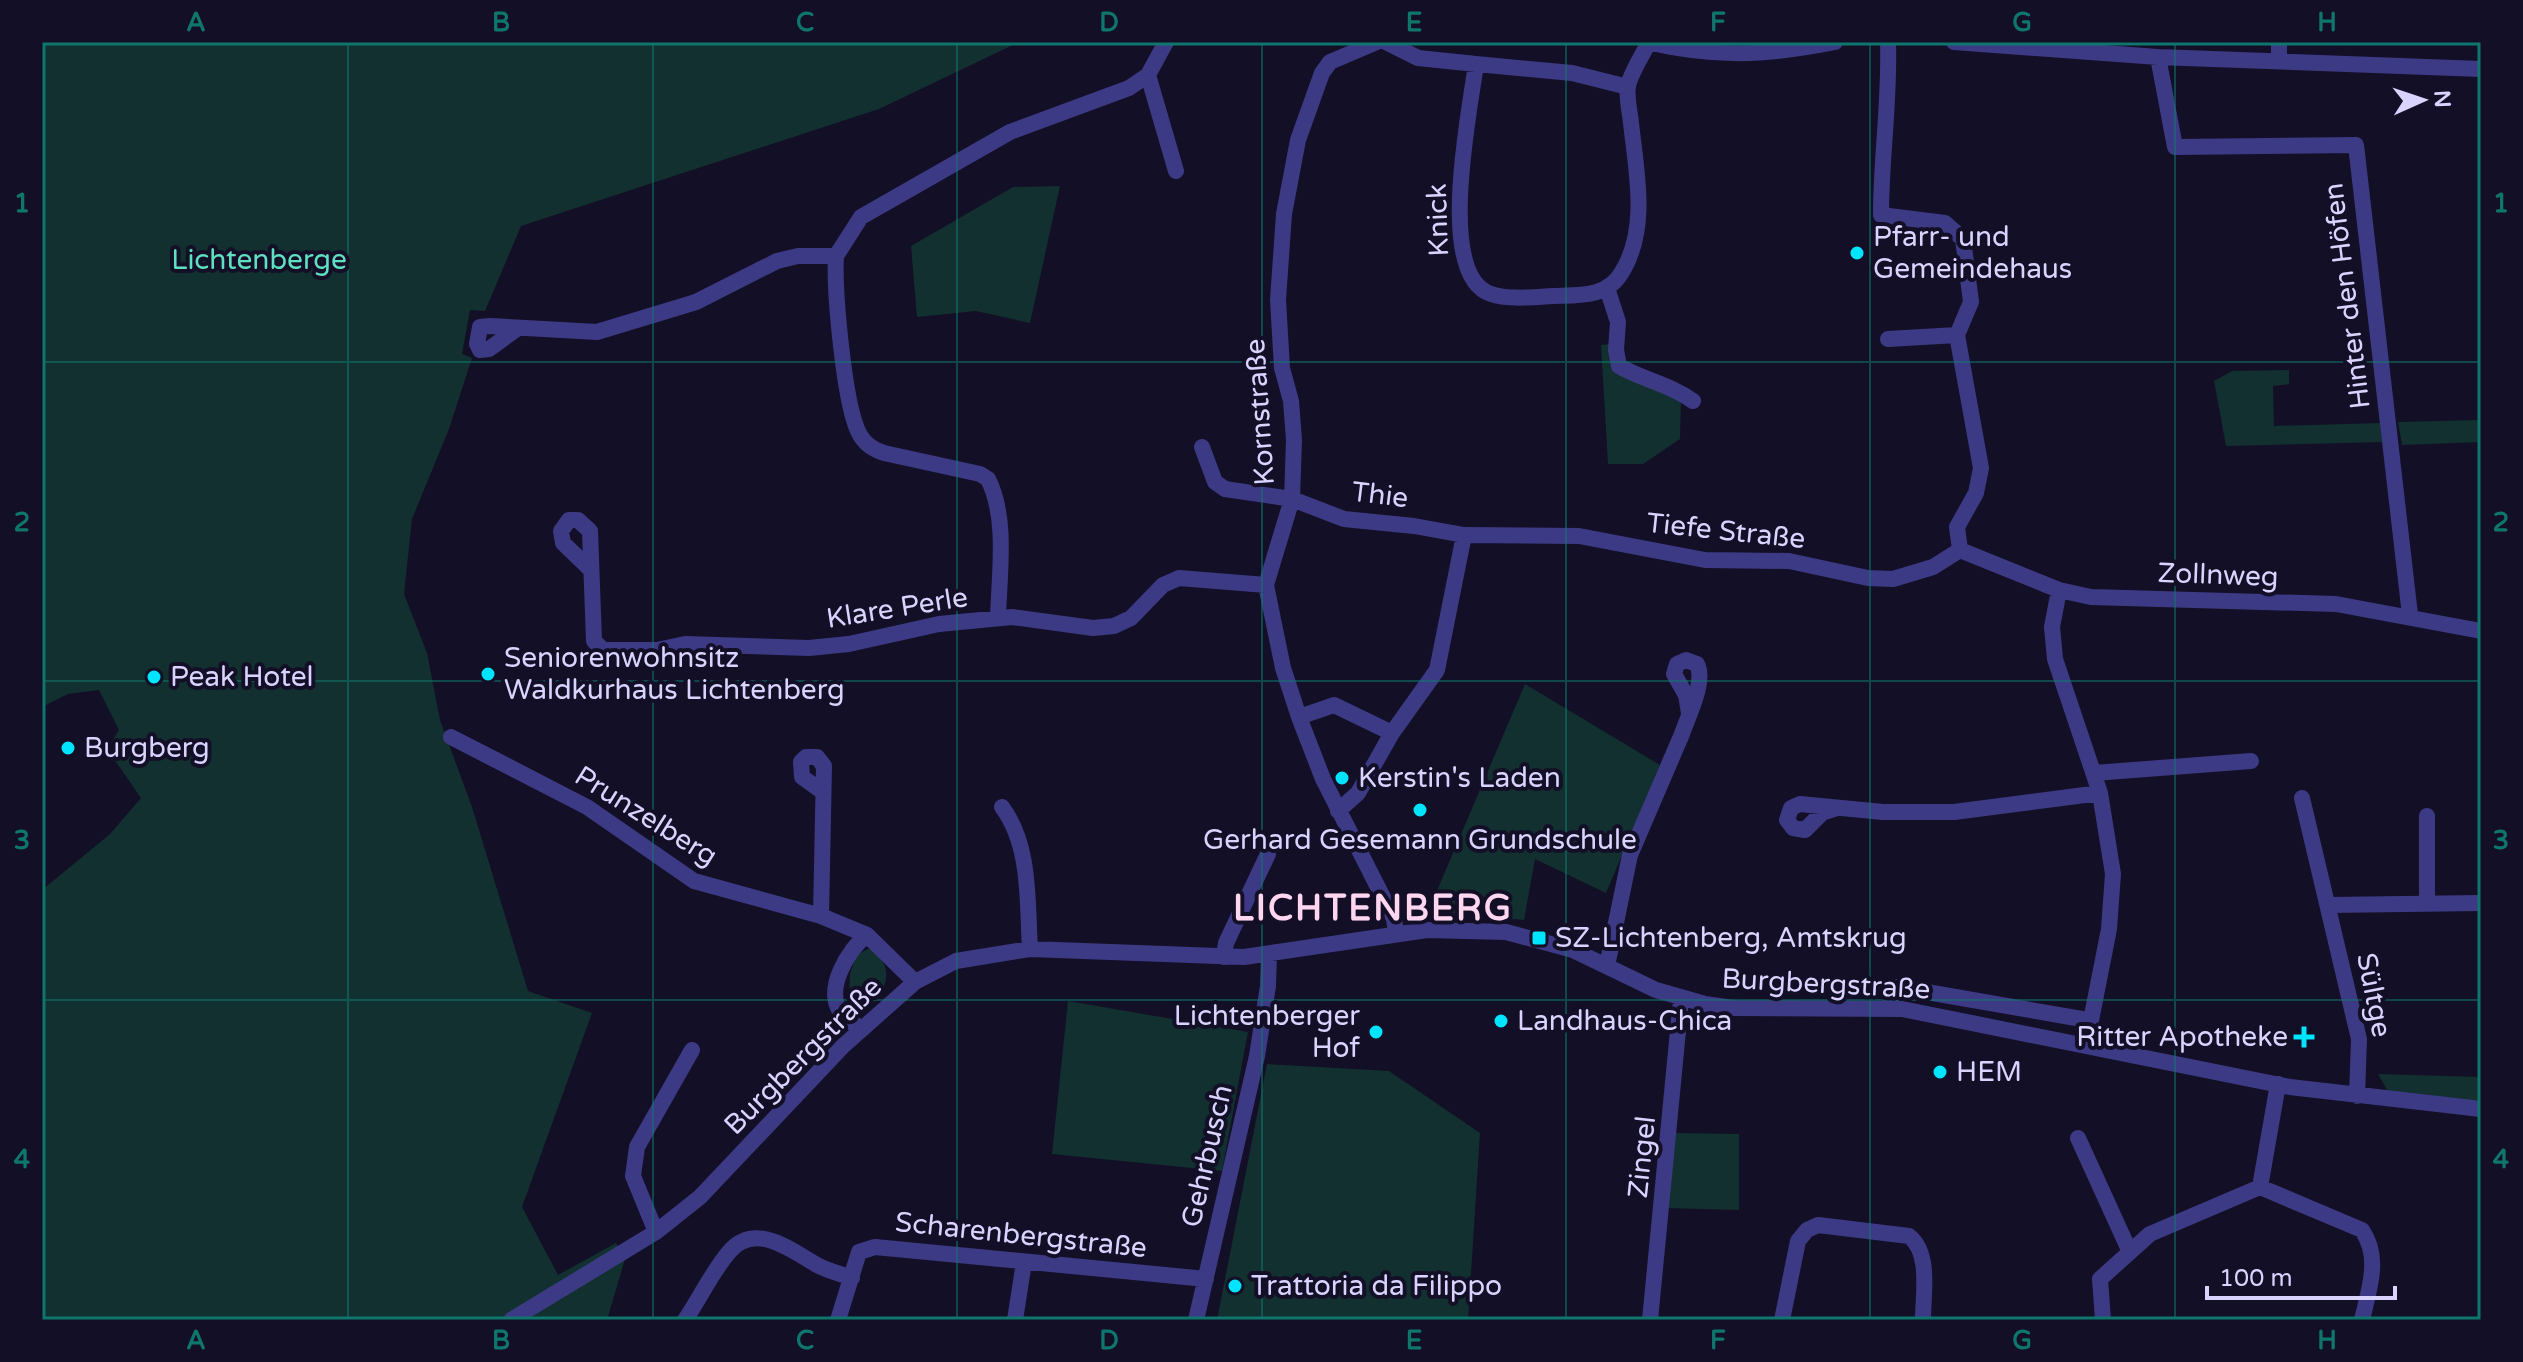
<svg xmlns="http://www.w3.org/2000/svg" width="2523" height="1362" font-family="'Varela Round',sans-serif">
  <rect width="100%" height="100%" fill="#130f26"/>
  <path fill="#12302f" d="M42,42H1019L879,109L521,226L485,311L470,310L462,354L472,358L449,429L412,519L404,594L427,653L440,720L472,807L528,991L592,1013L522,1207L558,1275L616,1243L625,1259L607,1320H42V890L110,834L141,798L107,749L119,730L99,690L68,694L42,707Z
    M1060,186L1030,323L976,311L917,317L911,246L1013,187Z
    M1611,344L1613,362L1681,398L1680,439L1643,464H1608L1601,345Z
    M2289,370V384L2273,386L2274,426L2380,423L2382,442L2226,446L2214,381L2232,371Z
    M2481,420V442L2402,445L2398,422Z
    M1525,684L1660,765L1606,893L1535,859L1524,920L1455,913L1443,918L1418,915L1407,905L1415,889L1433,900Z
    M870,948C897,968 887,991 865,1011L855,1010L849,1002L850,974L856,955Z
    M1068,1001L1248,1032L1222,1171L1052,1154Z
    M1267,1064L1389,1071L1480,1133L1468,1320H1217Z
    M2378,1074L2481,1077V1101L2390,1095Z
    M1674,1133L1739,1134V1210L1665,1208Z"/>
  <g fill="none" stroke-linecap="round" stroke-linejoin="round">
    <path stroke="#0c2248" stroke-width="4" d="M2478,42L2481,52"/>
    <path stroke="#3d3a85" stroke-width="16" d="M1377,42L1330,62L1322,73L1298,140L1284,214L1278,300L1282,368L1291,401L1294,440L1292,499L1266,585L1283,668L1299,717L1323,779L1394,919L1396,933
      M1386,42L1418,58L1476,64C1470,110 1435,276 1491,294C1508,300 1535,297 1552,296C1579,295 1607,298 1622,272C1649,228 1636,170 1631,123C1630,112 1626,97 1628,86C1631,72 1642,56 1649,42
      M1647,42C1716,58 1765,56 1835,42
      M1888,42C1890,100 1881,157 1881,215L1945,223L1963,239L1971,302L1957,335L1981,468L1976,493L1957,527L1960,550
      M1954,42L2158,57L2481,69
      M2158,57L2175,147L2356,145L2410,615
      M2279,61V42
      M1476,64L1572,73L1628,87
      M1148,75L1176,171
      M836,256C834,289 844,408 860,435C866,445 873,449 884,453L980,474L988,479C1008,518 999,576 998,618
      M1607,288L1618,322L1616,350L1619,366C1643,380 1670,384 1693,401
      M518,328L489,349L480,350L477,344L480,327L490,326L597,332L696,302L777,261L798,256H836L861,217L1010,132L1129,88L1148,75L1166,42
      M1888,339L1957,335
      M1202,447L1215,482L1225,489L1292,499L1344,519L1414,526L1464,535L1579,536L1705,560L1789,561L1868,578L1893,579L1933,567L1960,550
      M1960,550L2059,590L2091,597L2336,604L2481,631
      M590,569L563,543L561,531L569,520H578L590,531L594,641L603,650H657L685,644L809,648L849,644L939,624L1012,617L1093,628L1114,626L1131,618L1163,585L1179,578L1266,585
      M2059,590L2052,627L2055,659L2100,793L2113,874L2109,929L2086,1046
      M1299,717L1334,705L1392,733
      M451,737L587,807L694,881L821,916L867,935L915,982
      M2094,773L2251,761
      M2302,798L2359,1039L2357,1096
      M1002,807C1031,846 1027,901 1030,949
      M1837,808L1822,813L1805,830L1793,828L1787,820L1791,808L1800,804L1883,812H1954L2100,793
      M1338,811L1358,793L1392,733L1437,670L1464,535
      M2427,816V904
      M2329,905L2481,903
      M821,916L824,766L817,757H806L801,762L802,777L823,792
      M1224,957L1226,943L1268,854
      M1607,966L1630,855L1682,734C1688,716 1706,682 1697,664L1686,660L1677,664L1674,674L1686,695L1689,713
      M1891,1008L1893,987H1898L2082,1019L2091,1025
      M861,1029C855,1024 846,1019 841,1013C824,989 848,950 867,935
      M2078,1138L2129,1250
      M2260,1187L2278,1084
      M656,1232L633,1176L637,1147L692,1050
      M511,1320L656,1232L700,1197L843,1046L915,982L956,961L1030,949L1244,957L1427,930L1506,932L1573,950L1656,990L1705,1004L1733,1008L1902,1009L2290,1087L2481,1109
      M685,1320C700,1298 712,1272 729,1252C755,1221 791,1250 817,1265C828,1271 841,1274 852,1278
      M838,1320L859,1252L875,1247L1206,1279
      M1015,1320L1024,1262
      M1196,1320L1257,1056L1268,986L1269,955
      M1650,1320L1681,1000
      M1782,1320L1798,1241L1807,1230L1818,1225L1909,1236C1931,1253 1923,1294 1923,1320
      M2103,1320L2100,1279L2150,1234L2260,1187L2362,1230C2381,1258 2369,1289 2362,1320"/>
  </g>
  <path fill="none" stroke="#0f766e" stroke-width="2" stroke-opacity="0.55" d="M348,42V1320M653,42V1320M957,42V1320M1262,42V1320M1566,42V1320M1870,42V1320M2175,42V1320M42,362H2481M42,681H2481M42,1000H2481"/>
  <g fill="#00e5ff" stroke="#130f26" stroke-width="3">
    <circle cx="1857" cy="253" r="8"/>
    <circle cx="488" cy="674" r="8"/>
    <circle cx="154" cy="677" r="8"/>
    <circle cx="68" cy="748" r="8"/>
    <circle cx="1342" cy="778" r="8"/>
    <circle cx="1420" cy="810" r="8"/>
    <rect x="1531" y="930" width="16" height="16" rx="4"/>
    <circle cx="1501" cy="1021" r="8"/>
    <circle cx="1376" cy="1032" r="8"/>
    <path d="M2300 1025h8v8h8v8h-8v8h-8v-8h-8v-8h8z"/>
    <circle cx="1940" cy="1072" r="8"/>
    <circle cx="1235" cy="1286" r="8"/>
  </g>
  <g text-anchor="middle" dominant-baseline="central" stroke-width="8" stroke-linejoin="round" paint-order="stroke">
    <g font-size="28" fill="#d9d4ff" stroke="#130f26">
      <text transform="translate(1438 220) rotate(-92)">Knick</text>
      <text transform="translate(2347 296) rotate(-97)">Hinter den Höfen</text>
      <text transform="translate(1260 412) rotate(-94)">Kornstraße</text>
      <text transform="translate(1380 495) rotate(7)">Thie</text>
      <text transform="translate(1726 531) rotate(6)">Tiefe Straße</text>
      <text transform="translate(2218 575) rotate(2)">Zollnweg</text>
      <text transform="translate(897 608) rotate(-9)">Klare Perle</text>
      <text transform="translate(646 816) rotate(32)">Prunzelberg</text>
      <text transform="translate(1826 984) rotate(3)">Burgbergstraße</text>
      <text transform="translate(2374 995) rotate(79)">Sültge</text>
      <text transform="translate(803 1056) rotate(-45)">Burgbergstraße</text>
      <text transform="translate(1207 1156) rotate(-77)">Gehrbusch</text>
      <text transform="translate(1642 1157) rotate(-84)">Zingel</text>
      <text transform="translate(1021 1235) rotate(6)">Scharenbergstraße</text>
    </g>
    <g font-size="28" fill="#d9d4ff" stroke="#130f26" text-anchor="start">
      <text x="1873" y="237">Pfarr- und<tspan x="1873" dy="32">Gemeindehaus</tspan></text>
      <text x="504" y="658">Seniorenwohnsitz<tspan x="504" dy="32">Waldkurhaus Lichtenberg</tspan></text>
      <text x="170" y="677">Peak Hotel</text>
      <text x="84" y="748">Burgberg</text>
      <text x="1358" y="778">Kerstin's Laden</text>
      <text x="1420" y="840" text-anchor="middle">Gerhard Gesemann Grundschule</text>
      <text x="1555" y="938">SZ-Lichtenberg, Amtskrug</text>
      <text x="1360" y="1016" text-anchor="end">Lichtenberger<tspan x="1360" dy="32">Hof</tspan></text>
      <text x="1517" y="1021">Landhaus-Chica</text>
      <text x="2288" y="1037" text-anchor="end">Ritter Apotheke</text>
      <text x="1956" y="1072">HEM</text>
      <text x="1251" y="1286">Trattoria da Filippo</text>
    </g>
    <g font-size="28" fill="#5fe0c0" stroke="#130f26">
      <text x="259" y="260">Lichtenberge</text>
    </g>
    <g font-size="36" font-weight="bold" letter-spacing="2" fill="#ffd6f0" stroke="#130f26">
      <text x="1373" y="908">LICHTENBERG</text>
    </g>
  </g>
  <rect width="2523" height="1362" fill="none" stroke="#130f26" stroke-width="88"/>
  <g transform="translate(2423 100) rotate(87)" stroke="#130f26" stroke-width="6" paint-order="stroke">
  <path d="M0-6L14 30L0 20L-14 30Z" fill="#d9d4ff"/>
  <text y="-12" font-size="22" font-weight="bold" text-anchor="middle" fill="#d9d4ff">N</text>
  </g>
  <path d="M2207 1286v12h188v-12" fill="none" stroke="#d9d4ff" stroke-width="4"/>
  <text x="2219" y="1286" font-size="24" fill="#d9d4ff" stroke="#130f26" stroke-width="6" paint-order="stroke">100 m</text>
  <rect x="44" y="44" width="2435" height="1274" fill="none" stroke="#0f766e" stroke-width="3"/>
  <g font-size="26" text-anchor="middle" font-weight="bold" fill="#0f766e">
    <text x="196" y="31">A</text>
    <text x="501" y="31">B</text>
    <text x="805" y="31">C</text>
    <text x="1109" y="31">D</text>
    <text x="1414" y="31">E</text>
    <text x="1718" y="31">F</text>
    <text x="2022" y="31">G</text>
    <text x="2327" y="31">H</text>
    <text x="22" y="212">1</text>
    <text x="2501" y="212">1</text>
    <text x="22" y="531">2</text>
    <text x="2501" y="531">2</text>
    <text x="22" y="849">3</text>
    <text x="2501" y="849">3</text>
    <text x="22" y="1168">4</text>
    <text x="2501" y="1168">4</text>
    <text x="196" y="1349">A</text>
    <text x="501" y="1349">B</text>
    <text x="805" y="1349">C</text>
    <text x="1109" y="1349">D</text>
    <text x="1414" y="1349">E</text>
    <text x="1718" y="1349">F</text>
    <text x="2022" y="1349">G</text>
    <text x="2327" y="1349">H</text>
  </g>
</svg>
